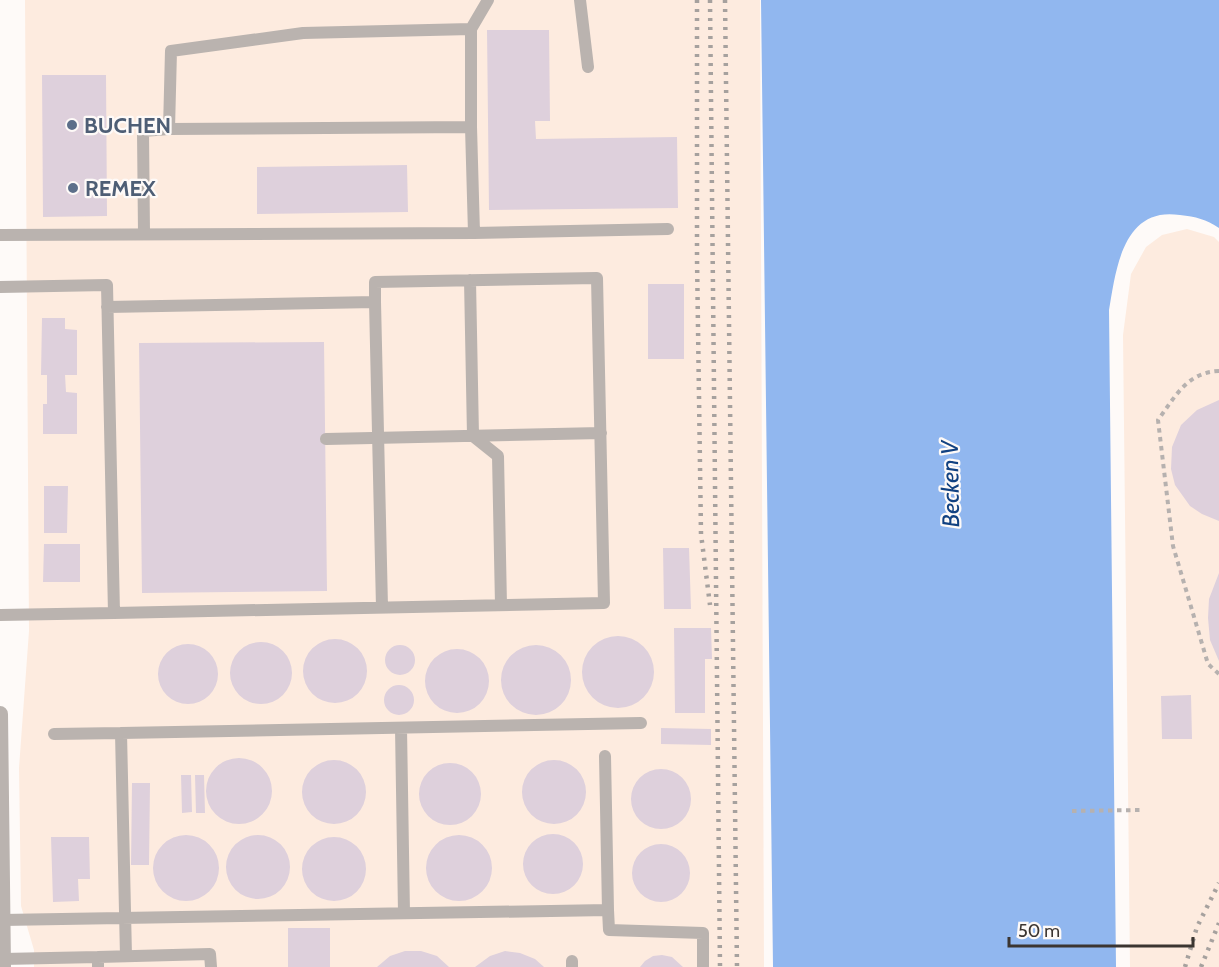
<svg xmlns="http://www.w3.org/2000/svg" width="1219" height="967" font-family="Cabin,sans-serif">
  <rect width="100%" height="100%" fill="#fefaf8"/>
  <path fill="#fdebdf" d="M25,0H760L764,967H34V950L21,906L19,768L29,631Z
    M1187,229L1214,237L1219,242V967H1130L1123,335L1131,274L1146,247L1162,235Z"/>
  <path fill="#91b7ef" d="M761,0H1219V228C1206,219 1196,217 1180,215C1123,206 1116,269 1109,310L1116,967H773Z"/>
  <path fill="#ded0dc" d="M487,30H549L550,121H535L536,139L677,137L678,208L489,210Z
    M42,75H106L107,216L43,217Z
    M407,165L408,212L257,214V167Z
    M648,284H684V359H648Z
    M42,318H65V329L77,330V375H65L66,392L77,393V434H43V404H47V375H41Z
    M324,342L327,591L142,593L139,343Z
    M1219,400V521L1202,514L1190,506L1175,485L1171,469L1172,447L1181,425L1197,410Z
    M44,486H68L67,533H44Z
    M44,544H80V582H43Z
    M663,548H689L691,609H664Z
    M1219,573V661L1210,640L1208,618L1209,599Z
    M674,628H711L712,659H705V713H675Z
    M582 672a36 36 0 1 1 72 0a36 36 0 1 1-72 0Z
    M303 671a32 32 0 1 1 64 0a32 32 0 1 1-64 0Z
    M230 673a31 31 0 1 1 62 0a31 31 0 1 1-62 0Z
    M158 674a30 30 0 1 1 60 0a30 30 0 1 1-60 0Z
    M385 660a15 15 0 1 1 30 0a15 15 0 1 1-30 0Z
    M501 680a35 35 0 1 1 70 0a35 35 0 1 1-70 0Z
    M425 681a32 32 0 1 1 64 0a32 32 0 1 1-64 0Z
    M384 700a15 15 0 1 1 30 0a15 15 0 1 1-30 0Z
    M1191,695L1192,739H1162L1161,696Z
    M661,728L711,729V745L661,744Z
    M206 791a33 33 0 1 1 66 0a33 33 0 1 1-66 0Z
    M302 792a32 32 0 1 1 64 0a32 32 0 1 1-64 0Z
    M522 792a32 32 0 1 1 64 0a32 32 0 1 1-64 0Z
    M419 794a31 31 0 1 1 62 0a31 31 0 1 1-62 0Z
    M631 799a30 30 0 1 1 60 0a30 30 0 1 1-60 0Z
    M181,775H191L192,812L182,813Z
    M195,775H204L205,813H196Z
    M132,783H150L149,865H131Z
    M523 864a30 30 0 1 1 60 0a30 30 0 1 1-60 0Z
    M226 867a32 32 0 1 1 64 0a32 32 0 1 1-64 0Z
    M426 868a33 33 0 1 1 66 0a33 33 0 1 1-66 0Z
    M153 868a33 33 0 1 1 66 0a33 33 0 1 1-66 0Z
    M51,837H89L90,879H78L79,901L53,902Z
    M302 869a32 32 0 1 1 64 0a32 32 0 1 1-64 0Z
    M632 873a29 29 0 1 1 58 0a29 29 0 1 1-58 0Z
    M288,928H330V967H288Z
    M405,951H421L437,956L449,967H377L390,956Z
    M505,951L520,953L535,959L544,967H475L490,956Z
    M662,955L672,957L683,967H640L645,961L653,956Z"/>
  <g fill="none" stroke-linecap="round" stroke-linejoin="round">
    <path stroke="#b6b1af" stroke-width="4" stroke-dasharray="4.5 4.5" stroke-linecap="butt" d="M1219,371C1187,372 1175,397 1158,420L1173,546L1208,664L1219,674
      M1072,811L1141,810"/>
    <path stroke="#bab3af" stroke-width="12" d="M580,0L588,67
      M471,29L488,0
      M169,129L171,51L303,33L471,29V127
      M144,233L143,131L169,129L471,127L474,233
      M0,235L474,233L668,229
      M470,280L473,436L498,456L501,605
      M0,287L107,285L114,613L0,615
      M107,307L375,302L382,607
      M326,439L601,433
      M114,613L604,603L597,278L375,282V302
      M401,728L404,913
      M54,734L121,733
      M608,910L609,930L703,933V967
      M2,920L608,910L605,756
      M126,956L121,733L641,723
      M3,959L98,957
      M572,961V967
      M98,967V957L210,954L211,967"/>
    <path stroke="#bab3af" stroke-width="16" d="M0,714L3,967"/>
    <path stroke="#a6a19e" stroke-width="4.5" stroke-dasharray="3 6" stroke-linecap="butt" d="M697,0V258L701,534L710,605
      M710,0L720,967
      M725,0L737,967
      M1185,967L1197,927L1219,883
      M1201,967L1219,923"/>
  </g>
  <g fill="#5c6f8a" stroke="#fefaf8" stroke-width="2">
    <circle cx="72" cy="125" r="6"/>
    <circle cx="73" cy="188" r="6"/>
  </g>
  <g text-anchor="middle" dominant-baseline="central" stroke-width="4.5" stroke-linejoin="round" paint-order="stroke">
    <g font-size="22" font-weight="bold" fill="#4e5e75" stroke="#fefaf8" text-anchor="start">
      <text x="84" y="125">BUCHEN</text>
      <text x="85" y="188">REMEX</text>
    </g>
    <g font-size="24" font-style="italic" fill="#114181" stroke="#fefaf8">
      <text transform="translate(950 484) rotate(-91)">Becken V</text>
    </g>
  </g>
  <path d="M1009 937v9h184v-9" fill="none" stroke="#3b3531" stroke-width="3"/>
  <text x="1018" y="937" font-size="18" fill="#3b3531" stroke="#fefaf8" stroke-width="4.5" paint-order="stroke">50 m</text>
</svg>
